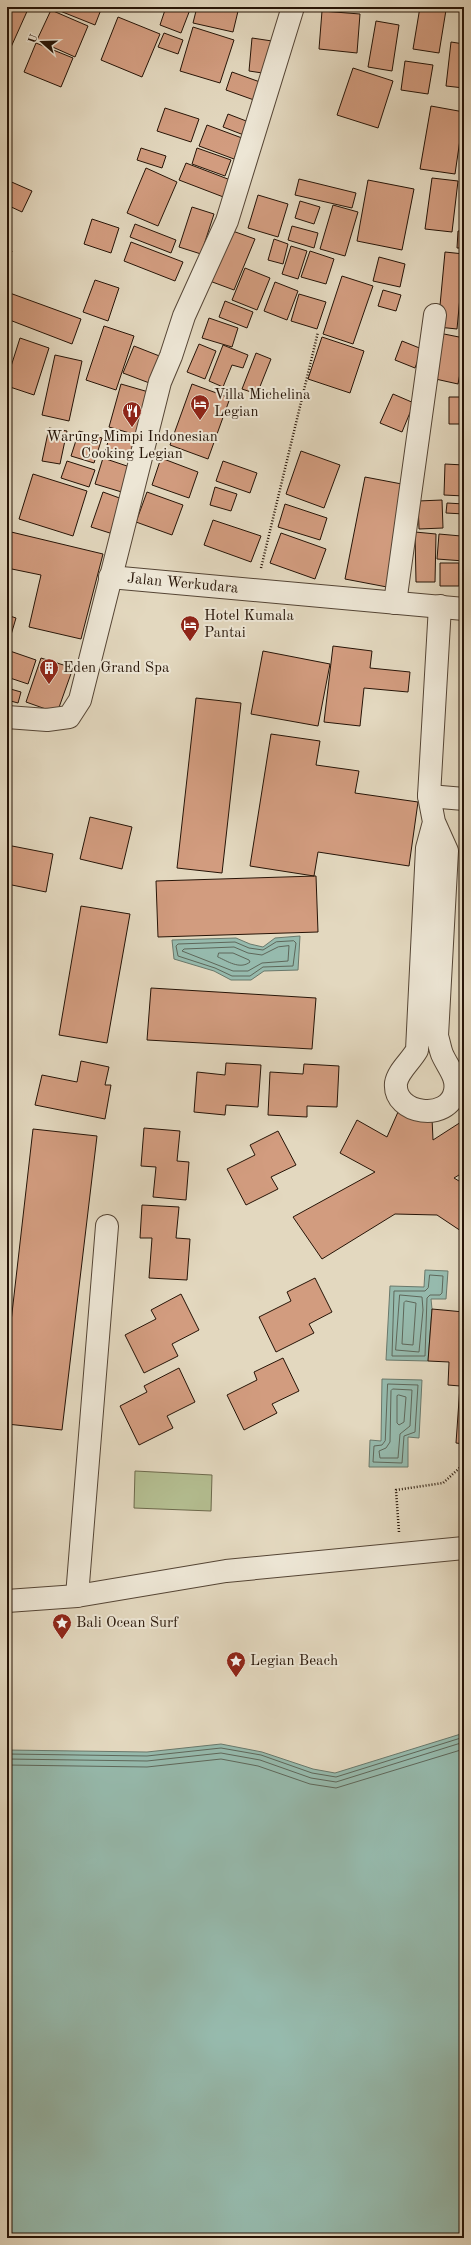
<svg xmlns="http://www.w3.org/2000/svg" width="471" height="2245" font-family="'Old Standard TT',serif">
  <rect width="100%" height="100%" fill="#e3d8bf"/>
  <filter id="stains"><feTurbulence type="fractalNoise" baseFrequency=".005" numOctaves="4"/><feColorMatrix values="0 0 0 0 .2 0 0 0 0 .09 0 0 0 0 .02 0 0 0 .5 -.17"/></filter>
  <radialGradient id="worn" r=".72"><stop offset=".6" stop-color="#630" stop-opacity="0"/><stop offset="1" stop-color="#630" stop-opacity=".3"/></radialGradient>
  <path fill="#b4be91" stroke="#6d694c" d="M135,1471L212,1475L211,1511L134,1508Z"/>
  <path fill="#96baad" stroke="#69786b" d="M300,936L298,970L264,971L251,980H231L214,971L174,959L172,940L236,938L250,944L263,947L275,938Z
    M425,1270L448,1271L446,1299H431L432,1309L428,1361L386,1360L390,1286L424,1287Z
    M382,1379L422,1380L419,1438L408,1437V1467H369L370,1440L381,1441Z
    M464,1733V2238H7V1750L147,1752L221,1744L262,1752L313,1769L335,1773Z"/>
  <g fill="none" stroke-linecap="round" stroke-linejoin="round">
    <path stroke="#5e675a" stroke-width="1" d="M294,941L296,943L293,966L263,967L250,976H232L215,968L178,956L176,946L178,944L235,942L249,948L263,950L276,942Z
      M289,946L288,961L262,963L248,971H233L182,951L184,949L234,947L248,953L262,955L278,947Z
      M219,953H233L249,960L250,962C240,970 227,961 218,957Z
      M430,1275L443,1276L442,1293L440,1295H430L427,1298L425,1356H392L394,1291H425L428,1288Z
      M400,1295L422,1297L423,1310L419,1352L396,1350Z
      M406,1301L416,1303L413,1345L402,1344L404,1303Z
      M388,1384L418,1385L415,1432L404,1436L402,1463L373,1462L374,1446L382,1445L385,1441Z
      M393,1389L412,1390L410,1426L400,1434L398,1458H380L379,1451L386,1448L390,1442L391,1391Z
      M399,1395L406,1397L404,1422L399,1425L397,1423V1396Z
      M7,1754L147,1756L221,1748L261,1755L312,1773L336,1777L464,1737
      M7,1759L147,1761L221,1753L260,1760L311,1778L336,1782L464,1742
      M7,1765L147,1767L221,1759L258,1766L310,1784L336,1788L464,1749"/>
  </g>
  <path fill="#d29c7f" stroke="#261407" d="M7,7H29L7,56Z
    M56,7H102L95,25L55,9Z
    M166,7H191L181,33L160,25Z
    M197,7H239L233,32L193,23Z
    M420,7L446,10L439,53L413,49Z
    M51,10L88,26L75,57L37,40Z
    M322,11L360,14L357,53L319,49Z
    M118,17L160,34L142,77L101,60Z
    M376,21L399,25L392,71L368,67Z
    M193,27L234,40L220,83L180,71Z
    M164,33L183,40L178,54L158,47Z
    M252,38L272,41L269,74L249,71Z
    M451,42L464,44V88L446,86Z
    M36,43L73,58L61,87L24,72Z
    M405,61L433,65L428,94L401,90Z
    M353,68L393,81L378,128L337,115Z
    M232,72L260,82L254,100L226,90Z
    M431,106L464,112L455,174L420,169Z
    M165,108L199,119L191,142L157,131Z
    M228,114L254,124L249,137L223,127Z
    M207,125L242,138L234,159L199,146Z
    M141,148L166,156L162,168L137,160Z
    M197,148L231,160L225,176L192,164Z
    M186,163L233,181L226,198L179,180Z
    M146,168L177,182L158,226L127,213Z
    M432,178L458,181L452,232L425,229Z
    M299,179L356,193L352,208L295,195Z
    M7,180L32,191L22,212L7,205Z
    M368,180L414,189L402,250L357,241Z
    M258,195L288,204L278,237L248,228Z
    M300,201L320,207L314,224L295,218Z
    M333,205L358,212L345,256L320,249Z
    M192,207L214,214L201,254L179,247Z
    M92,219L119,228L111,253L84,244Z
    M135,224L176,240L171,253L130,237Z
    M292,226L318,233L314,248L288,240Z
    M227,229L255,239L234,290L207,280Z
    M458,231H464V248H457Z
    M274,239L288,244L283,264L268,260Z
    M131,242L183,262L175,281L124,261Z
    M291,246L307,251L298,279L282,274Z
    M7,248L12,251L7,263Z
    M310,251L334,259L326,284L301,277Z
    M445,252L464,254L457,329L438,327Z
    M379,257L405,264L400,287L373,281Z
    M245,268L270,278L257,310L232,300Z
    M342,276L373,286L353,344L323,334Z
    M95,280L119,288L108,321L83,312Z
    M275,282L298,291L287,320L264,311Z
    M383,290L401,295L396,311L378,306Z
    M7,292L81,319L72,344L7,319Z
    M299,294L326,302L317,329L291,321Z
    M225,301L253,312L247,328L219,317Z
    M209,318L238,328L232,347L202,338Z
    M104,326L134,336L116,390L86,380Z
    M439,333L464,338V352L458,384L431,378Z
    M322,337L364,351L350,393L308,379Z
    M20,338L49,348L34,395L7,386V379Z
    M402,341L422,349L415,368L395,360Z
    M199,344L216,351L205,379L187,372Z
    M223,345L248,355L243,368L232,365L223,387L209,381Z
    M134,346L162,357L152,384L123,373Z
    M256,353L271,359L257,394L242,389Z
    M55,355L82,361L69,421L42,415Z
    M121,384L152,393L140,436L109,427Z
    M192,384L230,398L208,459L170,445Z
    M393,394L414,403L402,432L380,423Z
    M449,397H464V424H449Z
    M49,428L67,431L60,464L42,461Z
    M79,431L102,438L94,463L71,456Z
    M111,433L139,442L133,460L105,451Z
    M301,451L340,465L324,508L286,494Z
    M103,458L133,468L125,493L95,484Z
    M161,458L198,472L189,498L152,485Z
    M67,461L95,470L89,487L61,478Z
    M223,461L257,473L250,493L216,481Z
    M445,464L464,465V496L444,495Z
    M33,474L87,491L73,536L19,519Z
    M365,477L407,485L387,587L345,579Z
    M215,487L237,494L231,511L210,505Z
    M103,492L125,500L113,534L91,527Z
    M147,492L183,505L172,535L136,522Z
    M442,500L443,528L419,529L418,501Z
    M447,503L464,504V514L446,513Z
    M285,504L327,518L320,540L278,527Z
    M464,519V561L437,559L439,534L461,536Z
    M213,520L261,536L251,562L204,545Z
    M7,531L103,554L81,639L29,627L41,575L7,568Z
    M415,532L436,534L435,582H416Z
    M281,533L326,549L315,579L270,563Z
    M440,563H459V586H440Z
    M7,615L16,618L8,645H7Z
    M333,646L372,651L370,668L410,672L408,692L364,688L360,726L324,722Z
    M7,650L36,660L28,684L7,677Z
    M263,651L330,664L318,726L251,714Z
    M41,658L73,668L57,713L26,702Z
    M7,688L21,692L18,703L7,700Z
    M196,698L241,703L222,873L177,868Z
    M271,734L320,741L316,765L359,771L355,793L418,802L409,866L318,852L314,876L250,866Z
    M90,817L132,827L122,869L80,859Z
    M7,845L53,854L46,892L7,884Z
    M316,876L318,932L158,937L156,881Z
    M81,906L130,914L107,1043L59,1035Z
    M151,988L316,998L312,1049L147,1040Z
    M81,1061L109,1067L105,1085H111L105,1119L35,1105L42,1075L77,1082Z
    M226,1063L261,1065L258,1107L226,1105L225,1115L194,1112L197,1072L225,1075Z
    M304,1064L339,1066L337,1107L307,1106V1117L268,1115L270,1072L303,1074Z
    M398,1112L432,1118L433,1140L461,1122L464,1128V1172L454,1178L464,1184V1233L437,1215L395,1214L322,1259L293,1217L375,1172L340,1153L357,1120L387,1137Z
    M144,1128L180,1131L177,1161L189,1162L186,1200L153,1197L156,1167L141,1166Z
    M33,1129L97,1136L62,1430L7,1424V1357Z
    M278,1131L296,1165L271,1177L278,1189L246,1205L227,1169L255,1155L250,1145Z
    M142,1205L179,1207L176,1238L190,1239L187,1280L149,1278L152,1238H140Z
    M315,1278L332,1312L309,1324L314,1333L276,1352L259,1317L291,1301L287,1292Z
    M181,1294L199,1330L172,1344L178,1356L144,1373L125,1335L156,1319L151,1310Z
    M432,1309L464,1312V1444L456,1443L460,1386L448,1385L449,1362L428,1361Z
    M283,1358L299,1391L272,1404L277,1413L244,1430L227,1395L257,1380L254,1372Z
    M179,1368L195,1402L167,1416L173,1428L139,1445L120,1406L147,1392L144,1386Z"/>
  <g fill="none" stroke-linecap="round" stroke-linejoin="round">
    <g stroke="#554535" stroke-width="24">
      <g id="minor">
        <path id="s1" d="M110,577L464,609"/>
        <path d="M395,603L435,315"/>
        <path d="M7,717L47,720L69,717L80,700L160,382L171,356L184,316L227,221L293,7"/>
        <path d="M429,796L464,799"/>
        <path d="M434,822L427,848L417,1050C411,1061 398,1071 396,1083C393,1115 449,1122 455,1091C458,1077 447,1066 442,1054C440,1049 439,1042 437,1036L447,851L434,822L429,796L440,606"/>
        <path d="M77,1596L107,1226"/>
        <path d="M7,1601L77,1596L226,1571L464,1548"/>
      </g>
    </g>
    <path stroke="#261407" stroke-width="2.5" stroke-dasharray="1 2" stroke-linecap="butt" d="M261,568L318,332
      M399,1532L396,1490L443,1483L464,1464"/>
    <use href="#minor" stroke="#ede6d5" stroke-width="22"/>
  </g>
  <defs>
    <g id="hotel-pin" transform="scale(1)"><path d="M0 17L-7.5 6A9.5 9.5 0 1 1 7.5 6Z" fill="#8f2418" stroke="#ede6d5"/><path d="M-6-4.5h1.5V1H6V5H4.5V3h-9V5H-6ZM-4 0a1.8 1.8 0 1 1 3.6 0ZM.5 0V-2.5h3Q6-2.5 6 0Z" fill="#fff"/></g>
    <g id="restaurant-pin" transform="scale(1)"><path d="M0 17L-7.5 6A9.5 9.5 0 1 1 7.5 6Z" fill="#8f2418" stroke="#ede6d5"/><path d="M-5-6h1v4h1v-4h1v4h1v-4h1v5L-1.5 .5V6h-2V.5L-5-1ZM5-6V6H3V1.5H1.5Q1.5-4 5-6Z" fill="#fff"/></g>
    <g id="building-pin" transform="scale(1)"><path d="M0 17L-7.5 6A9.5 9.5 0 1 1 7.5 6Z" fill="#8f2418" stroke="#ede6d5"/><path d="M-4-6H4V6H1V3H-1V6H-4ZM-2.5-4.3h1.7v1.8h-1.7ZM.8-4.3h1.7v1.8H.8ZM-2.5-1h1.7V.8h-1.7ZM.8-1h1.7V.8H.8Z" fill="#fff"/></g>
    <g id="sight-pin" transform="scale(1)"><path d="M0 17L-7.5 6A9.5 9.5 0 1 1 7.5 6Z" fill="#8f2418" stroke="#ede6d5"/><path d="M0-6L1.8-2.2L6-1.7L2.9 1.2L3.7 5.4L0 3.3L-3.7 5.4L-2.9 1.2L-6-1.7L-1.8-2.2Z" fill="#fff"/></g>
  </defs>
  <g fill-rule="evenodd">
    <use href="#hotel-pin" x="200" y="404"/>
    <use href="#restaurant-pin" x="132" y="411"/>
    <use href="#hotel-pin" x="190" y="625"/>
    <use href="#building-pin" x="49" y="668"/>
    <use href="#sight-pin" x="62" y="1623"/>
    <use href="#sight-pin" x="236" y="1661"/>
  </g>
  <g text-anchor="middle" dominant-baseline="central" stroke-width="4" stroke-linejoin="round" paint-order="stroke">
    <g font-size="15" fill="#261407" stroke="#ede6d5" text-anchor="start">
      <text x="214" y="395">Villa Michelina<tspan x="214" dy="17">Legian</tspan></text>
      <text x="132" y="437" text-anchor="middle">Warung Mimpi Indonesian<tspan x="132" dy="17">Cooking Legian</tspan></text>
      <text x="204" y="616">Hotel Kumala<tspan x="204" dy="17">Pantai</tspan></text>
      <text x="63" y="668">Eden Grand Spa</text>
      <text x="76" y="1623">Bali Ocean Surf</text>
      <text x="250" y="1661">Legian Beach</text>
    </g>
    <g font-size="15" fill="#261407" stroke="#ede6d5">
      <text stroke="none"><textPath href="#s1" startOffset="73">Jalan Werkudara</textPath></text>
    </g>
  </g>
  <rect width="471" height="2245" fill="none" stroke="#e3d8bf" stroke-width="24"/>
  <rect x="8" y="8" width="455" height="2229" fill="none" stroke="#261407" stroke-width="2"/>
  <rect x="12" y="12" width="447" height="2221" fill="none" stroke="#261407"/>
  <g transform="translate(42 42) rotate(290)" stroke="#ede6d5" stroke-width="3" paint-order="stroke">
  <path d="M0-3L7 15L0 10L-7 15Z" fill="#261407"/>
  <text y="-6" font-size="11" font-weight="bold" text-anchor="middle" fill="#261407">U</text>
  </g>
  <rect width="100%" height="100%" filter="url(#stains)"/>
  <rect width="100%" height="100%" fill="url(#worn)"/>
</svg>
